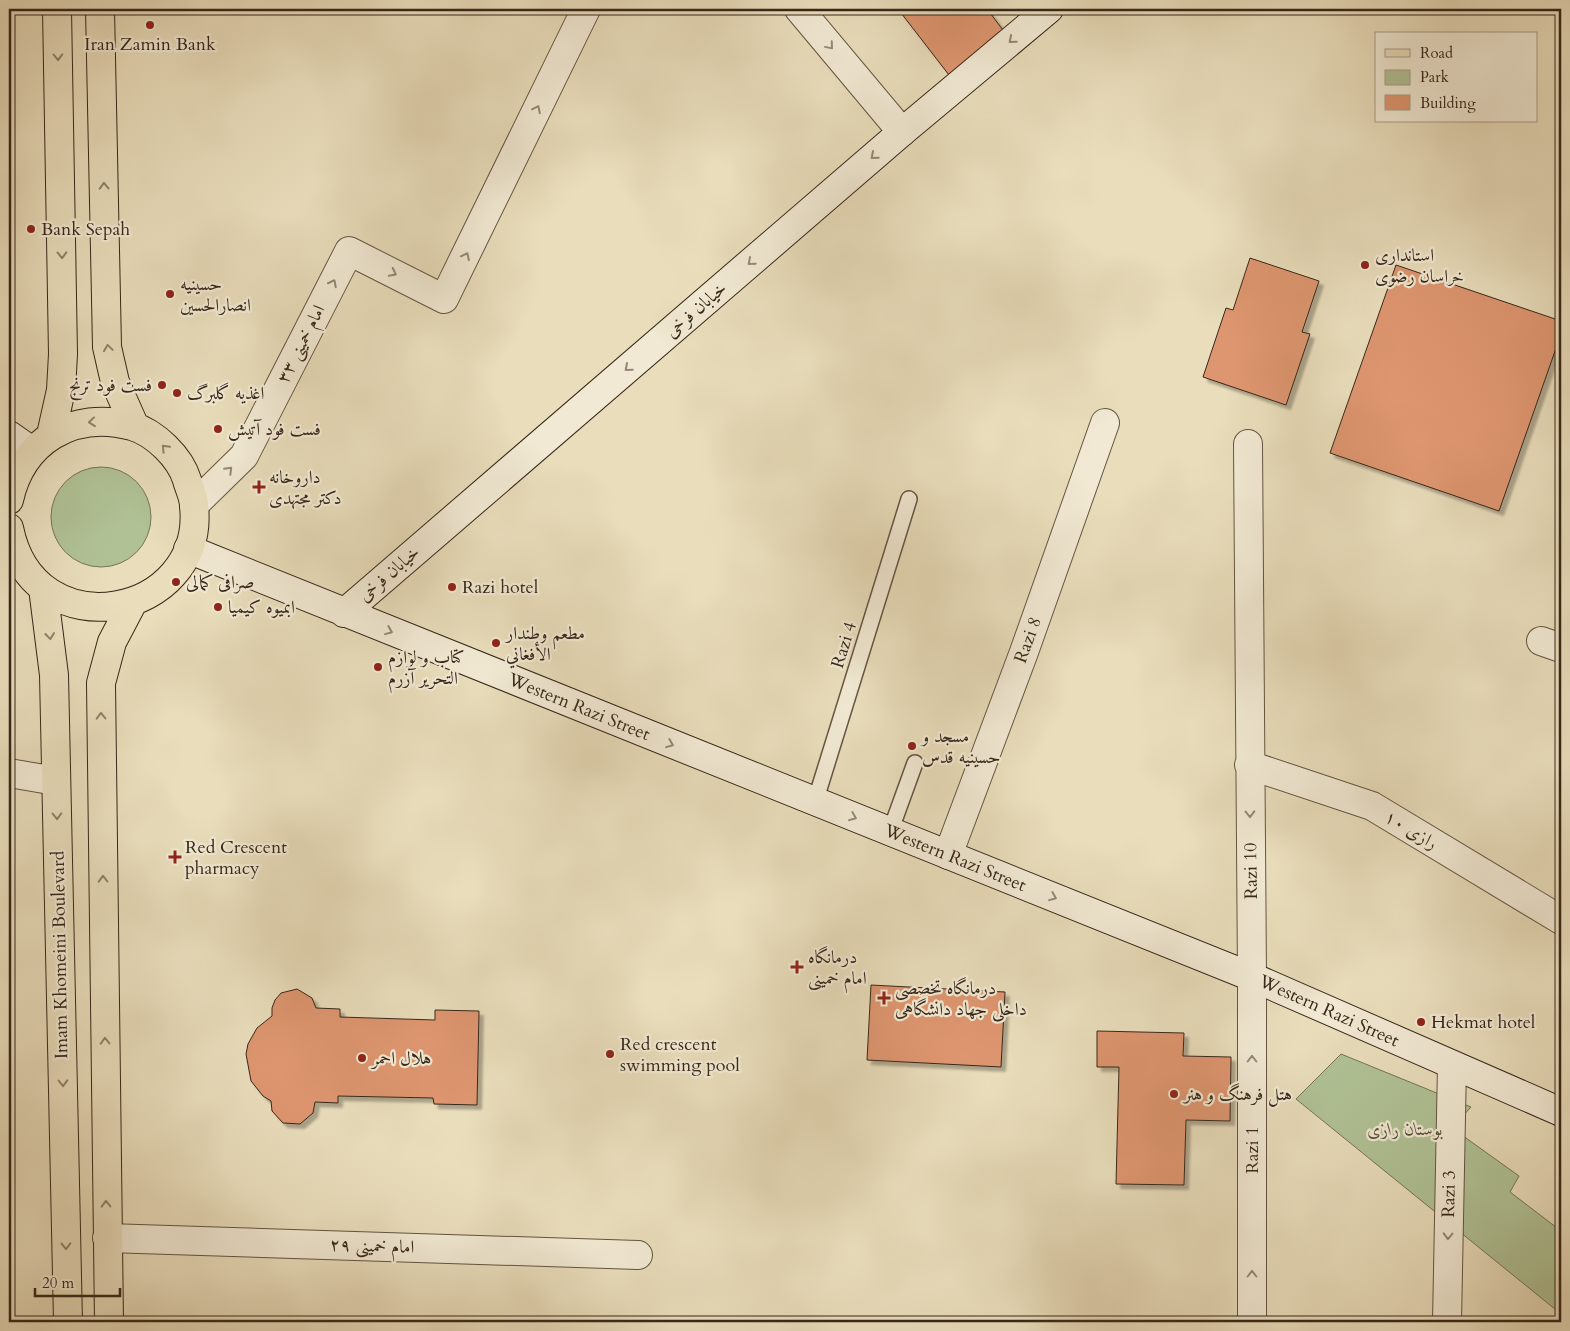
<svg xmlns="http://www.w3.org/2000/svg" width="1570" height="1331" font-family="Cardo,Amiri,serif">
  <defs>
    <filter id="shadow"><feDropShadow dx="4.5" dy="4.5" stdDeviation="1" flood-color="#0004"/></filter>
  </defs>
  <rect width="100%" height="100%" fill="#e9ddbb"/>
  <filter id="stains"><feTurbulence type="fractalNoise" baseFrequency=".004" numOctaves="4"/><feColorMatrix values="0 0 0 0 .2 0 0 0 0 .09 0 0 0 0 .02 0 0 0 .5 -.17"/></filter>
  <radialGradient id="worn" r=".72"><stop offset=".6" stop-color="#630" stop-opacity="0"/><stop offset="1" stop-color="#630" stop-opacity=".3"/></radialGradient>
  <path fill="#b0c295" stroke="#747458" d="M51 517a50 50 0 1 1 100 0a50 50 0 1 1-100 0Z
    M1341,1054L1471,1107L1452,1128L1519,1176L1510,1192L1561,1231V1314L1296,1099Z"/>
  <path fill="#de966f" stroke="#37271a" filter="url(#shadow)" d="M898,9H987L1003,30L949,75Z
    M1250,258L1319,281L1302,332L1310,334L1286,405L1203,377L1226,308L1233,310Z
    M1396,265L1561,321V334L1499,511L1330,453Z
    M871,985L1005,992L1001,1067L867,1060Z
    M297,989L312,998L316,1008L340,1009V1017L435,1020V1010L479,1011L477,1105L434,1104L433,1098L338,1096V1103L315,1102L313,1113L300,1124L283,1123L272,1111L271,1101L263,1096L251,1081L246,1054L248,1044L257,1028L272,1016V1008L275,1000L281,993Z
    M1097,1031L1184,1033L1183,1056L1231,1057L1230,1121L1186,1120L1184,1185L1116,1184L1119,1067H1097Z"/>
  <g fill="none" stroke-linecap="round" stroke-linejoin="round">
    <g stroke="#645442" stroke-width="18">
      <path id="lane" d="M815,802L909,499
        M890,832L915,763"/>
    </g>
    <g stroke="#645442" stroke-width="30">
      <path id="street" d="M799,9L902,132
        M1248,444L1252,977V1322
        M194,505L244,456L349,251L444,299L586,9
        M1541,641L1561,648
        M1249,765L1372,806L1561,920
        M9,773L56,781
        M948,855L1024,652L1105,423
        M107,1238L638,1255
        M1447,1322L1452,1065"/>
    </g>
    <g stroke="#37271a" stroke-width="30">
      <path id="secondary" d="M9,435L32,451
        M188,549L1252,977L1561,1112
        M344,613L902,132L1049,9"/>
    </g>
    <g stroke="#37271a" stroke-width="30">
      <path id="primary" d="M100,9L107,347L115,382L135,427
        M51,435L61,390L63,354L57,9
        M9,500C22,441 73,410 132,426C155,433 180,457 187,480C189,488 194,497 194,506C206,617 34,653 9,528
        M43,588L54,675L68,1322
        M109,1322L101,683L112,642L133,602"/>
    </g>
    <use href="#lane" stroke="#f1e9d3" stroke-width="15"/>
    <use href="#street" stroke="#f1e9d3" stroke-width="28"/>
    <use href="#secondary" stroke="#f1e9d3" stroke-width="28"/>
    <use href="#primary" stroke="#e9ddbb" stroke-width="28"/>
  </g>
  <defs><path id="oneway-chevron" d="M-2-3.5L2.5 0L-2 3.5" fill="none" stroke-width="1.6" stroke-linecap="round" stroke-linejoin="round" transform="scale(1.25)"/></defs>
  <g stroke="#948876">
    <use href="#oneway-chevron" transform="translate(1012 40) rotate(140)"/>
    <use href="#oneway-chevron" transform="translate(830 46) rotate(50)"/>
    <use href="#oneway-chevron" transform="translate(537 109) rotate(-64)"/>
    <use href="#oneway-chevron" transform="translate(874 156) rotate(139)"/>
    <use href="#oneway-chevron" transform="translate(466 256) rotate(-64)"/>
    <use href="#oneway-chevron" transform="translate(751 262) rotate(139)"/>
    <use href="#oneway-chevron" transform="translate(393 273) rotate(27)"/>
    <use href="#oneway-chevron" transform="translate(333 283) rotate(-63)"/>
    <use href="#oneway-chevron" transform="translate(628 368) rotate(139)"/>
    <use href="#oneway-chevron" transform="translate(229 470) rotate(-45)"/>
    <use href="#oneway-chevron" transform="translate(389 631) rotate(22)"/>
    <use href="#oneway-chevron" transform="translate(670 744) rotate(22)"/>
    <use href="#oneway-chevron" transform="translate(1250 814) rotate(89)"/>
    <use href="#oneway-chevron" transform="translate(853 817) rotate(22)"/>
    <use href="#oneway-chevron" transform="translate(1053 897) rotate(22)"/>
    <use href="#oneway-chevron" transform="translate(1252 1059) rotate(-90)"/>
    <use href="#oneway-chevron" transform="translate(1448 1236) rotate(91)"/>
    <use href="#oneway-chevron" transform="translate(1252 1274) rotate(-90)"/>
  </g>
  <g stroke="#90826a">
    <use href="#oneway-chevron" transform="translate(58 57) rotate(89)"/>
    <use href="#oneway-chevron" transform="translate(104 186) rotate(-91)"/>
    <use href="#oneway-chevron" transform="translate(62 255) rotate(89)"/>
    <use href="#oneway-chevron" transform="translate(108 348) rotate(-98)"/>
    <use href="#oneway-chevron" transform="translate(92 422) rotate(174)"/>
    <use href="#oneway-chevron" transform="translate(165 448) rotate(-134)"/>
    <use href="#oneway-chevron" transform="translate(50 636) rotate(83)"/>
    <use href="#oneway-chevron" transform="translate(101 716) rotate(-91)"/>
    <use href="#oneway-chevron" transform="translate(57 816) rotate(89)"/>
    <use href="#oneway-chevron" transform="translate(103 879) rotate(-91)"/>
    <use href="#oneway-chevron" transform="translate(105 1041) rotate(-91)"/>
    <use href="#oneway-chevron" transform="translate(63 1083) rotate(89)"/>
    <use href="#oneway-chevron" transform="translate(106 1204) rotate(-91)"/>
    <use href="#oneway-chevron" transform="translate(66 1246) rotate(89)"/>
  </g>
  <g fill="#8f2418" stroke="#f1e9d3" stroke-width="2">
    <circle cx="150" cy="25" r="5"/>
    <circle cx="31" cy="229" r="5"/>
    <circle cx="1365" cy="265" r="5"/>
    <circle cx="170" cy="294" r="5"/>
    <circle cx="162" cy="385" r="5"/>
    <circle cx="177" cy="393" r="5"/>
    <circle cx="218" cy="429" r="5"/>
    <path d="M256.5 479.5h5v5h5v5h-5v5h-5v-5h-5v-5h5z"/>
    <circle cx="176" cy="582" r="5"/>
    <circle cx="452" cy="587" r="5"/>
    <circle cx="218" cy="607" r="5"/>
    <circle cx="496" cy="643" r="5"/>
    <circle cx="378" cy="667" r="5"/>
    <circle cx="912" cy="746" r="5"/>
    <path d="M172.5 849.5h5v5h5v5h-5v5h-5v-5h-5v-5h5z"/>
    <path d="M794.5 959.5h5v5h5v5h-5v5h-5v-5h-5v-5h5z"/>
    <path d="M881.5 990.5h5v5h5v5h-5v5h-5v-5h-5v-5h5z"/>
    <circle cx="1421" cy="1022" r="5"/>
    <circle cx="610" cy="1054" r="5"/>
    <circle cx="362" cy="1058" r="5"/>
    <circle cx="1174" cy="1094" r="5"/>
  </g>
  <g text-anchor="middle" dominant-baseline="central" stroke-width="4.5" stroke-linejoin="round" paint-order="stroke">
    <g font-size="18" fill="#37271a" stroke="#f1e9d3" text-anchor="start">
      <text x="150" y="44" text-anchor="middle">Iran Zamin Bank</text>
      <text x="41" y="229">Bank Sepah</text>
      <text x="1375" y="255">استانداری<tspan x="1375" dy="21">خراسان رضوی</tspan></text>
      <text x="180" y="284">حسینیه<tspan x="180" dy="21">انصارالحسین</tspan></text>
      <text x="152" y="385" text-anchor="end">فست فود ترنج</text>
      <text x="187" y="393">اغذیه گلبرگ</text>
      <text x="228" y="429">فست فود آتیش</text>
      <text x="269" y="477">داروخانه<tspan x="269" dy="21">دکتر مجتهدی</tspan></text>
      <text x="186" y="582">صرافی کمالی</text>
      <text x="462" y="587">Razi hotel</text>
      <text x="228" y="607">ابميوه كيميا</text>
      <text x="506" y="633">مطعم وطندار<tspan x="506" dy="21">الأفغاني</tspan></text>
      <text x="388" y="657">کتاب و لوازم<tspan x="388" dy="21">التحریر آزرم</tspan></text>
      <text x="922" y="736">مسجد و<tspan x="922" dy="21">حسینیه قدس</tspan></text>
      <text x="185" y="847">Red Crescent<tspan x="185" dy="21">pharmacy</tspan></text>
      <text x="808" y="957">درمانگاه<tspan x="808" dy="21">امام خمینی</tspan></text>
      <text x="895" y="988">درمانگاه تخصصی<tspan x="895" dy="21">داخلی جهاد دانشگاهی</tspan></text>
      <text x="1431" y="1022">Hekmat hotel</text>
      <text x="620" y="1044">Red crescent<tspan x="620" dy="21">swimming pool</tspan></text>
      <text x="372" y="1058">هلال احمر</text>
      <text x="1184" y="1094">هتل فرهنگ و هنر</text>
    </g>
    <g font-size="18" fill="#37271a" stroke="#f1e9d3">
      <text transform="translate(696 310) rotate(-41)">خیابان فرخی</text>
      <text transform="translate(301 344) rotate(-63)">امام خمینی ۳۳</text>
      <text transform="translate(389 574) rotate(-41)">خیابان فرخی</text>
      <text transform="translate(1028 640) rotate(-70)">Razi 8</text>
      <text transform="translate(844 645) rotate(-73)">Razi 4</text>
      <text transform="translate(579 707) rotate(22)">Western Razi Street</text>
      <text transform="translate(1411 830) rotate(31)">رازی ۱۰</text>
      <text transform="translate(955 858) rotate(22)">Western Razi Street</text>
      <text transform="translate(1251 871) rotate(-91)">Razi 10</text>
      <text transform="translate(60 955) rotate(-91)">Imam Khomeini Boulevard</text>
      <text transform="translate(1329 1011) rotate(24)">Western Razi Street</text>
      <text transform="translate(1252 1150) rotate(-90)">Razi 1</text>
      <text transform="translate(1449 1194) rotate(-89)">Razi 3</text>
      <text transform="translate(372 1246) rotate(2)">امام خمینی ۲۹</text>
    </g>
    <g font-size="18" font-style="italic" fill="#554e39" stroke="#f1e9d3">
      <text x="1405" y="1129">بوستان رازی</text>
    </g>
  </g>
  <rect width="1570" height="1331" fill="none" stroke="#e9ddbb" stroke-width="30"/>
  <rect x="10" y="10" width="1550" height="1311" fill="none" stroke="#37271a" stroke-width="2.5"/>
  <rect x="15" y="15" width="1540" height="1301" fill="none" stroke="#37271a"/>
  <rect x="1375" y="32" width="162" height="90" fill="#f1e9d3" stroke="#a79b89"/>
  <rect x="1385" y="49" width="25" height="8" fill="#e9ddbb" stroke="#a79b89"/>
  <text x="1420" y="58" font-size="15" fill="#37271a">Road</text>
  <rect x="1385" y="70" width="25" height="15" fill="#b0c295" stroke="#a79b89"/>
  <text x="1420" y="82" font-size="15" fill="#37271a">Park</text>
  <rect x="1385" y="95" width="25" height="15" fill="#de966f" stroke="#a79b89"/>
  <text x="1420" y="108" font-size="15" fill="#37271a">Building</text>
  <path d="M35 1288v8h85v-8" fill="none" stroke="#37271a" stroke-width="2.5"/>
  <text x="42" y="1288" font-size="15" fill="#37271a" stroke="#f1e9d3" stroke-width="4" paint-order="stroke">20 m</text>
  <rect width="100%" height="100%" filter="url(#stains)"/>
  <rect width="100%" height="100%" fill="url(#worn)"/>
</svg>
